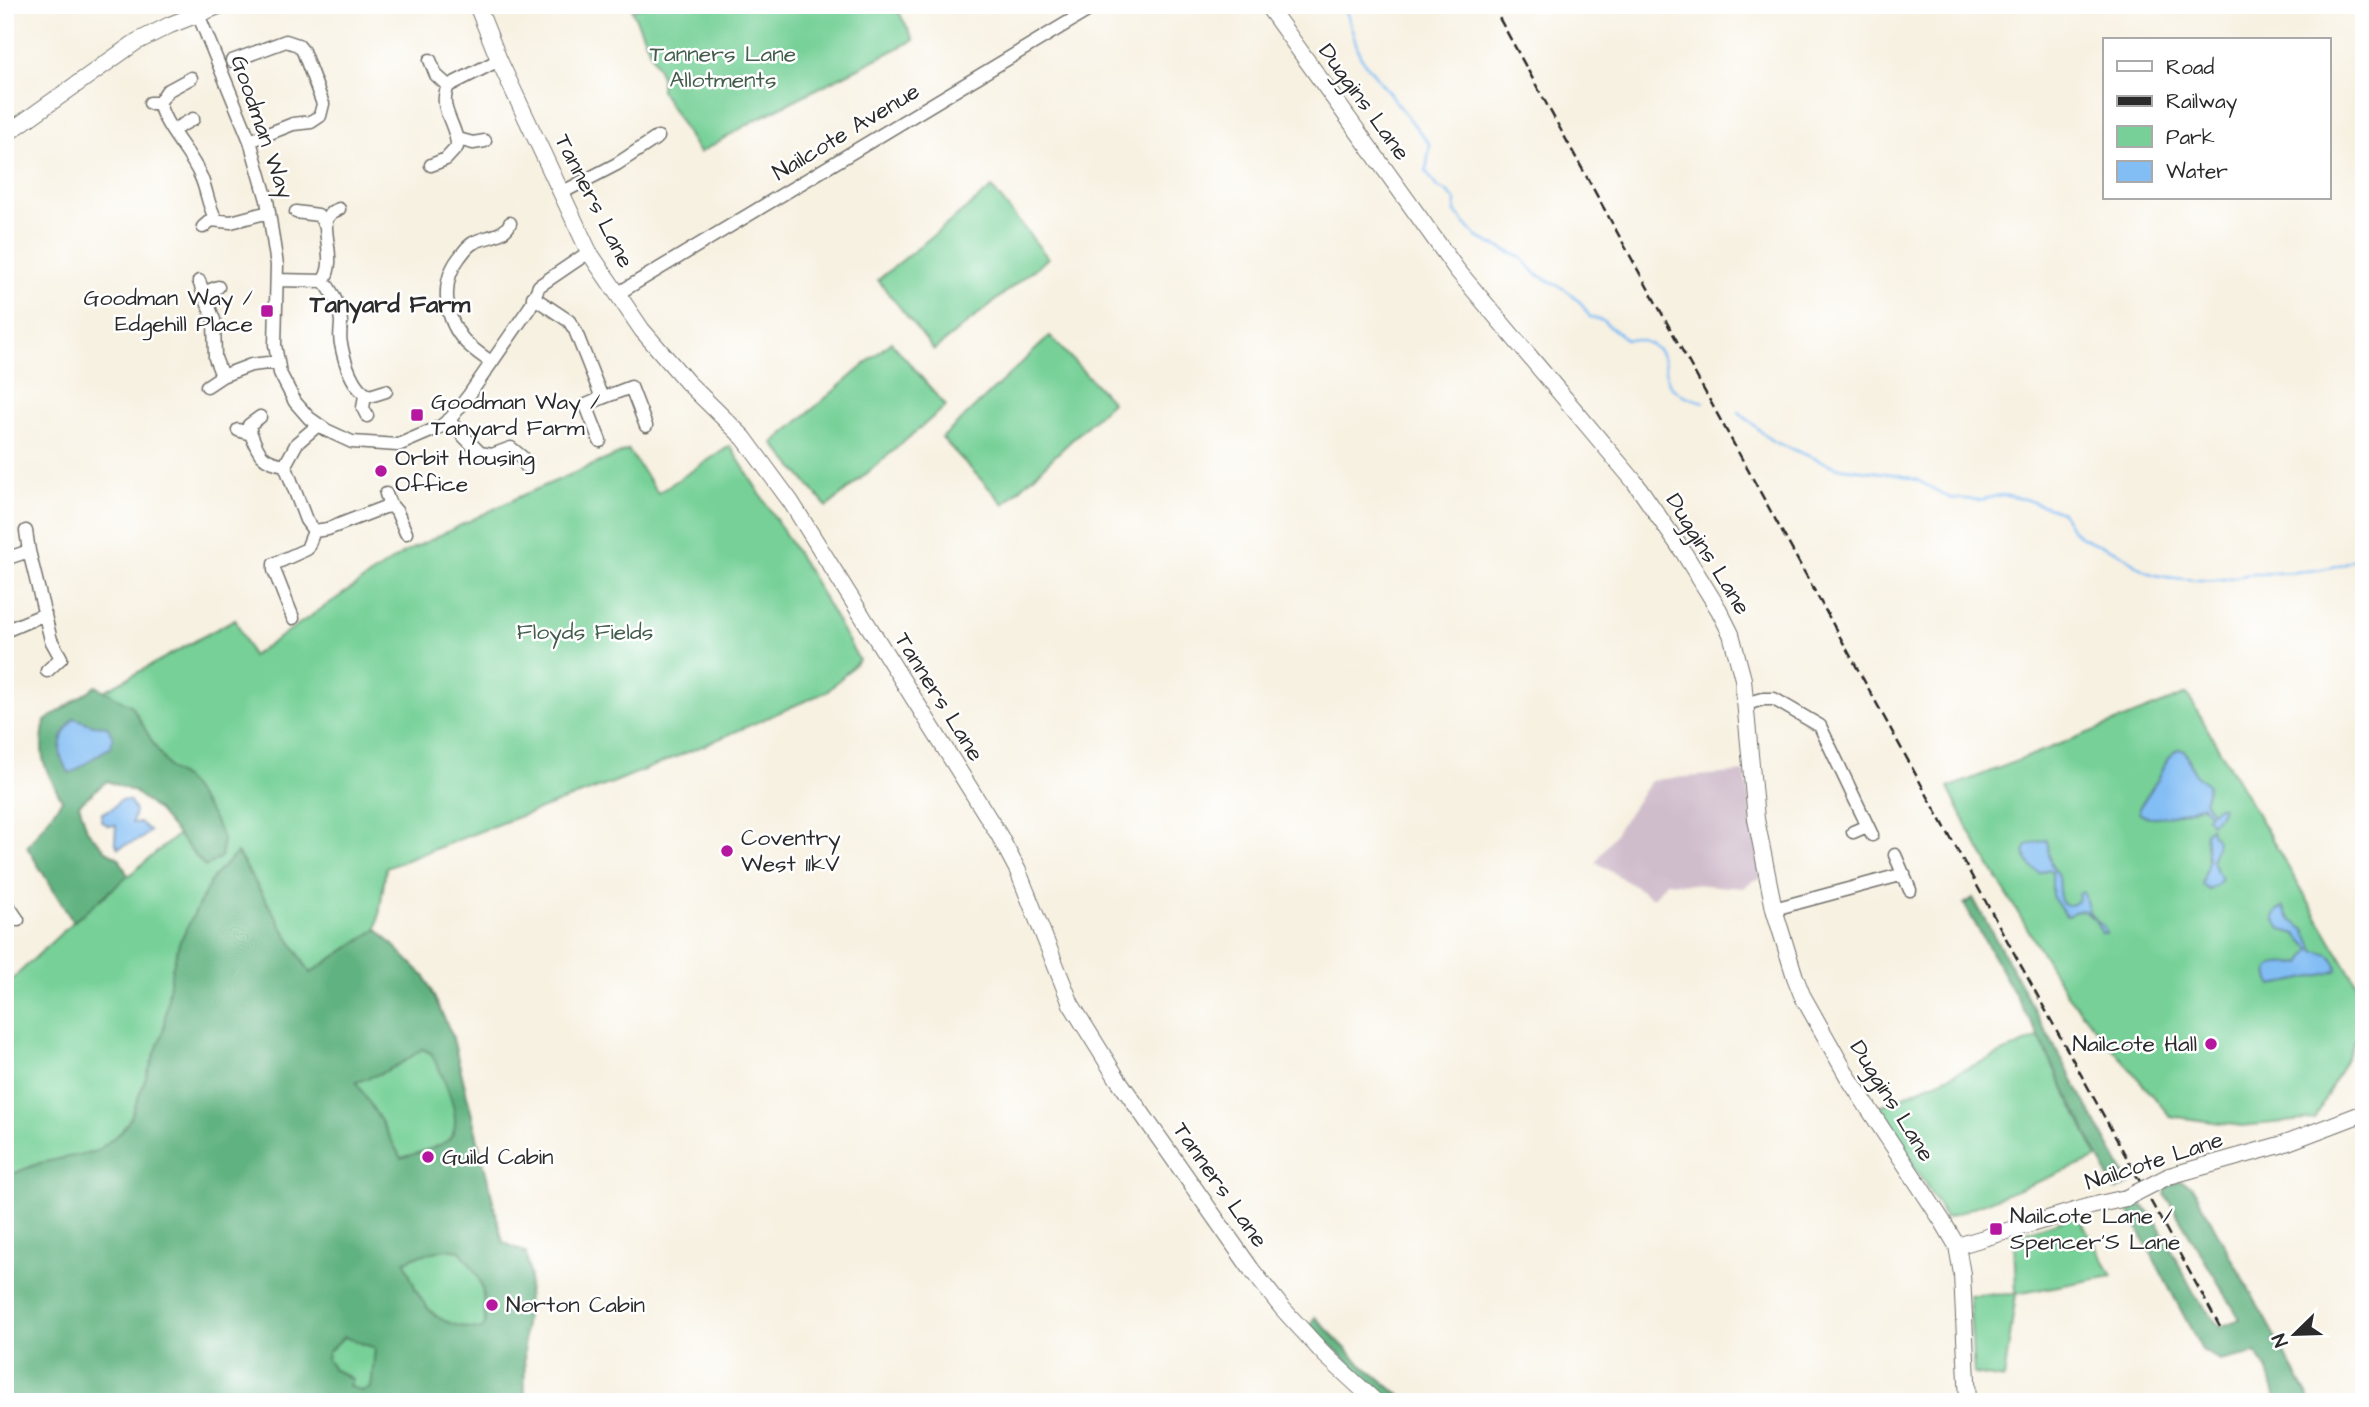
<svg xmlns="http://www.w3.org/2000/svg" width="2369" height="1407" font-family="'Architects Daughter',sans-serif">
  <rect width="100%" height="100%" fill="#fff"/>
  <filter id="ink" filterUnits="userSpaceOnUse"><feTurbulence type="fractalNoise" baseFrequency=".0143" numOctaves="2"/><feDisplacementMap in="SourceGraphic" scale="14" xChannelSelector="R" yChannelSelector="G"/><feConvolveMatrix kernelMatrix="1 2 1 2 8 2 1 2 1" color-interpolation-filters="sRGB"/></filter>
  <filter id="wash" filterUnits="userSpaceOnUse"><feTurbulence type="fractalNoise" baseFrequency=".00686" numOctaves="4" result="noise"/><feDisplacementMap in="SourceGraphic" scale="28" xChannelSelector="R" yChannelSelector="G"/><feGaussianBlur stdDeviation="1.57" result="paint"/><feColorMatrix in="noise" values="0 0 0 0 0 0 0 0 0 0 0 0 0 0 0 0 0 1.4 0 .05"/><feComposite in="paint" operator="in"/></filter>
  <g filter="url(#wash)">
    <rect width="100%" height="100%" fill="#f7f1e1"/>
    <path fill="#d0bdcc" d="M1745,772L1762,878L1752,881L1743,888L1666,882L1653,898L1596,862L1651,780Z"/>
    <path fill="#76d097" stroke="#507e61" stroke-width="2" d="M649,5H895L914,40L759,118L699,153L661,91V76L632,10Z
      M992,188L1048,258L934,350L878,280Z
      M1050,336L1112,402L1004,504L942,438Z
      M891,342L946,406L827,507L773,443Z
      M730,446L812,577L859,660L828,691L705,745L612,783L496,825L386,868L377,929L310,973L238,854L277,965L452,1035L503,1242L525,1402H5V986L73,922L187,827L102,692L235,619L252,656L403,553L523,495L628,450L658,493Z
      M2187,694L2364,997V1023L2315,1119L2242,1126L2170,1116L2068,996L1976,843L1948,788Z
      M2039,1037L2098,1158L1946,1218L1878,1107Z
      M2078,1215L2112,1276L2016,1294L2004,1379L1974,1374L1969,1295L2016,1294L2014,1236Z"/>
    <path fill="#60b280" stroke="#466e56" stroke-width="2" fill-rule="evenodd" d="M96,686L132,706L153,743L170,769L185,779L213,817L223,839L221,857L205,867L157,810L135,792L107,781L79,804L87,830L106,851L119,858L128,876L73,922L27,847L62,800C45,768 37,759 45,721Z
      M237,853L310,973L377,929L425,977L452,1035L503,1242L526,1253L530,1276L524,1335L525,1402H5V1177L40,1163L97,1151L121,1132L131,1117L163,1032L172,969L179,943L213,877ZM422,1049L431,1053C440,1071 468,1123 448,1140C439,1148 413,1154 401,1158L381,1121L356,1082C382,1074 400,1066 422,1049ZM446,1249L460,1251C485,1283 483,1285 485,1324L482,1329C433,1327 419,1305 405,1261L417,1256ZM344,1337L375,1348L371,1388L360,1391L349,1386L352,1379L333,1369L331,1364L327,1360L328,1352Z
      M1973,898L2130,1184L2115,1190L2039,1037L1964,904Z
      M2180,1181L2192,1186L2311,1402H2277L2268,1371L2256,1353L2220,1361L2202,1350L2126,1206L2142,1205L2155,1219L2196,1297L2220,1327L2240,1319L2165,1194L2167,1186Z
      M1315,1317L1358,1361L1408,1402H1391L1385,1398L1310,1325Z"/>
    <path fill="#82bdf4" stroke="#567490" stroke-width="2" d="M74,718L93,725L107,726L113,738L110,748C94,755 86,766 70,773C54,754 59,736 74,718Z
      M2177,749L2184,750C2189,757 2190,765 2194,772C2202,784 2213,778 2204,801L2211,811L2217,807H2222L2221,813L2211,823L2206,817L2209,813L2201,805C2186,812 2154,823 2139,813V808L2158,779L2168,758Z
      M120,800L130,801L135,811L132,823H140L150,831L141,839L118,848L115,841L116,825L109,826L101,821L102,813L113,808Z
      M2210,827L2211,833C2223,843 2213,847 2212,861L2221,879L2218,884L2209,890L2202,885L2208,861L2205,833Z
      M2046,840C2050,847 2048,854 2050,861C2051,867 2056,871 2058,876C2060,882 2055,919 2078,900L2079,894L2084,892L2089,913L2104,927L2106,933H2102L2095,920L2083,910L2074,912L2069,916L2065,915L2052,896V871L2048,869L2040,873L2032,868L2024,853L2027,845Z
      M2283,907L2291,920L2305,930L2315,951C2327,954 2336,955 2337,970C2331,974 2283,983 2272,985C2258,956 2289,966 2302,963L2311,949L2296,934L2282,930L2274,919L2275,913Z"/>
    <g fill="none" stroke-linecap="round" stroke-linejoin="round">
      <path stroke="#82bdf4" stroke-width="2.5" d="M1341,5L1347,14L1360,56L1430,145L1426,171L1436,186L1447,192L1456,201L1455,212L1477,237L1522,258L1536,274L1566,290L1581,303L1590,317L1603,321L1626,339C1640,339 1656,343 1663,358C1668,370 1663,382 1677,392C1684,397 1695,399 1703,402
        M1739,412L1772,441L1836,467L1900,475L1917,480L1950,498L1980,500L2001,495L2024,499L2062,512C2075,542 2090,539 2116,551C2129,558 2138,569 2152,574C2167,578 2201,581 2216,580C2229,579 2241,575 2254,574C2290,572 2332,574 2364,554"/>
    </g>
  </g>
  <g filter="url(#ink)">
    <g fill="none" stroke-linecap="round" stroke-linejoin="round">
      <g stroke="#72706b" stroke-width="15">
        <path id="street" d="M198,14L250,141L267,200L277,265L275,345L280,373L295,402L309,418L326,430L352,442L398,445L440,427L451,418L469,395L530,307L539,286L589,252
          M430,60L436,75L448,86
          M232,61L286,41L298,45L303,51L323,104L320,116L311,122L293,124L250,141
          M150,103H159C166,130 190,151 201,177C207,190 208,207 216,219
          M159,103L167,91L191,78
          M173,130L193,119
          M458,139L473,143L485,141
          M431,165L446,159L457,147C458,125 437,109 448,86L499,60
          M561,193L617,164L658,137
          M339,209L332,212L326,219C324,239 336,264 323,281C333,290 340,309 341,322C341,329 339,337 341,344C344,360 353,391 370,396L386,391
          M296,212L318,215L325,224
          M203,227L211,220L231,222L269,212
          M277,280L323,281
          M199,281L214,320L215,358L222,376L251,365L277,362
          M203,293L218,287
          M617,294L1097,5
          M533,297L569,321L575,330L602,398L631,387L646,426
          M491,362C481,355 470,348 462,338C444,315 441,281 459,258C463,253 467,246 473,243C485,236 505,237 510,223
          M207,386L222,376
          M365,395L363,408L367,416
          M449,421L480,453L492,455L511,448L522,457L526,466
          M238,430L251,434C259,455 262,461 285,465
          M251,434L249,425L260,417
          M600,441L586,405L602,398
          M385,507L392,506L397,512L406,533
          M26,531L29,551
          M314,531L328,529L385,507L389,502L386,494
          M5,559L29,551L51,640L61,658L47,671
          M293,618L274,570V564L307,549L314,531L306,520L285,465L297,443L318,425
          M5,631L45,614
          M1746,704L1763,699H1774L1820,726L1872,835
          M1853,832L1867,826
          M1895,855L1910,890
          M5,901L18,920
          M1774,909L1904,874"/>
      </g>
      <g stroke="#72706b" stroke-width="18">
        <path id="secondary" d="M477,5L499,60L589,252L642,330L687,382L744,438L791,502L999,835L1018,871L1071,1004L1117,1078L1251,1269L1282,1308L1325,1355L1376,1402
          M1267,5L1457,270L1634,481L1684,553L1719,610L1731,634L1743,679L1756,819L1774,909L1795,977L1802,995L1848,1077L1943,1222L1957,1246L1962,1274L1968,1402
          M5,135L136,42L170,25L221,5
          M2169,1176L2280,1145L2364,1113
          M1957,1246L2091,1206L2126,1198"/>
      </g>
      <use href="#street" stroke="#fff" stroke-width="12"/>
      <use href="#secondary" stroke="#fff" stroke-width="16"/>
      <path stroke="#2b2b2b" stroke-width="2.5" stroke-dasharray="10 5" stroke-linecap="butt" d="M1492,5L2220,1327"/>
      <g stroke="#72706b" stroke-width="18" stroke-linecap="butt">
        <path id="secondary-bridge" d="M2126,1198L2169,1176"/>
      </g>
      <use href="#secondary-bridge" stroke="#fff" stroke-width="16"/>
    </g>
  </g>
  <g fill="#b5179e" stroke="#fff" stroke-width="2.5">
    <rect x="260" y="304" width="14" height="14" rx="3.5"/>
    <rect x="410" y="408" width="14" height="14" rx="3.5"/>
    <circle cx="381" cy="471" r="7"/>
    <circle cx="727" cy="851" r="7"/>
    <circle cx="2211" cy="1044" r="7"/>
    <circle cx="428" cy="1157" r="7"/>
    <rect x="1989" y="1222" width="14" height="14" rx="3.5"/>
    <circle cx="492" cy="1305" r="7"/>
  </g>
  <g text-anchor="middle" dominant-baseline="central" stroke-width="5" stroke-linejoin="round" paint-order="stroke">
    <g font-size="23" fill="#425d4b" stroke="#fff">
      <text x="723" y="54">Tanners Lane<tspan x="723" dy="26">Allotments</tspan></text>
      <text x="585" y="632">Floyds Fields</text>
    </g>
    <g font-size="23" fill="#2b2b2b" stroke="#fff">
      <text transform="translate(1364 102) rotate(54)">Duggins Lane</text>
      <text transform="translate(262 127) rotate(71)">Goodman Way</text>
      <text transform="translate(846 132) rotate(-31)">Nailcote Avenue</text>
      <text transform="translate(594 201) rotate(63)">Tanners Lane</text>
      <text transform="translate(1708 554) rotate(58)">Duggins Lane</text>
      <text transform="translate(939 697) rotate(58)">Tanners Lane</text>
      <text transform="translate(1892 1101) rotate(58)">Duggins Lane</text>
      <text transform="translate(2154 1161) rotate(-18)">Nailcote Lane</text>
      <text transform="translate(1220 1185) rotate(55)">Tanners Lane</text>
    </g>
    <g font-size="23" fill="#2b2b2b" stroke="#fff" text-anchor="start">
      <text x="253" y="298" text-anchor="end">Goodman Way /<tspan x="253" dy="26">Edgehill Place</tspan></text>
      <text x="431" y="402">Goodman Way /<tspan x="431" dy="26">Tanyard Farm</tspan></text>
      <text x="395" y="458">Orbit Housing<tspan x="395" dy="26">Office</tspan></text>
      <text x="741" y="838">Coventry<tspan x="741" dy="26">West 11kV</tspan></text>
      <text x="2197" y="1044" text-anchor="end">Nailcote Hall</text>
      <text x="442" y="1157">Guild Cabin</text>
      <text x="2010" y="1216">Nailcote Lane /<tspan x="2010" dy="26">Spencer'S Lane</tspan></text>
      <text x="506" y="1305">Norton Cabin</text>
    </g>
    <g font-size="24" font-weight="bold" fill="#2b2b2b" stroke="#fff">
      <text x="390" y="305">Tanyard Farm</text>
    </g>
  </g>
  <rect width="2369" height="1407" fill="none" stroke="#fff" stroke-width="28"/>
  <rect x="2103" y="38" width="228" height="161" fill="#ffffff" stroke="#aaaaaa" stroke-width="2"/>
  <rect x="2117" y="61" width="35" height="10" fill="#ffffff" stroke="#aaaaaa" stroke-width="2"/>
  <text x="2166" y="74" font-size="21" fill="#2b2b2b">Road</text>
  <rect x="2117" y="96" width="35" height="10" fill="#2b2b2b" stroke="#aaaaaa" stroke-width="2"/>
  <text x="2166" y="108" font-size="21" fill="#2b2b2b">Railway</text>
  <rect x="2117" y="126" width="35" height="21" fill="#76d097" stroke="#aaaaaa" stroke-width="2"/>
  <text x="2166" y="144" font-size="21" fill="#2b2b2b">Park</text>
  <rect x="2117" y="161" width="35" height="21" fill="#82bdf4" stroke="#aaaaaa" stroke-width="2"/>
  <text x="2166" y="178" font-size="21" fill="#2b2b2b">Water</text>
  <g transform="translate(2295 1334) rotate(247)" stroke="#ffffff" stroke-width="5" paint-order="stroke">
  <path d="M0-5L12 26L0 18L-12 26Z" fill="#2b2b2b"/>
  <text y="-10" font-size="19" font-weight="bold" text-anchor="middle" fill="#2b2b2b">N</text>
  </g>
</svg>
